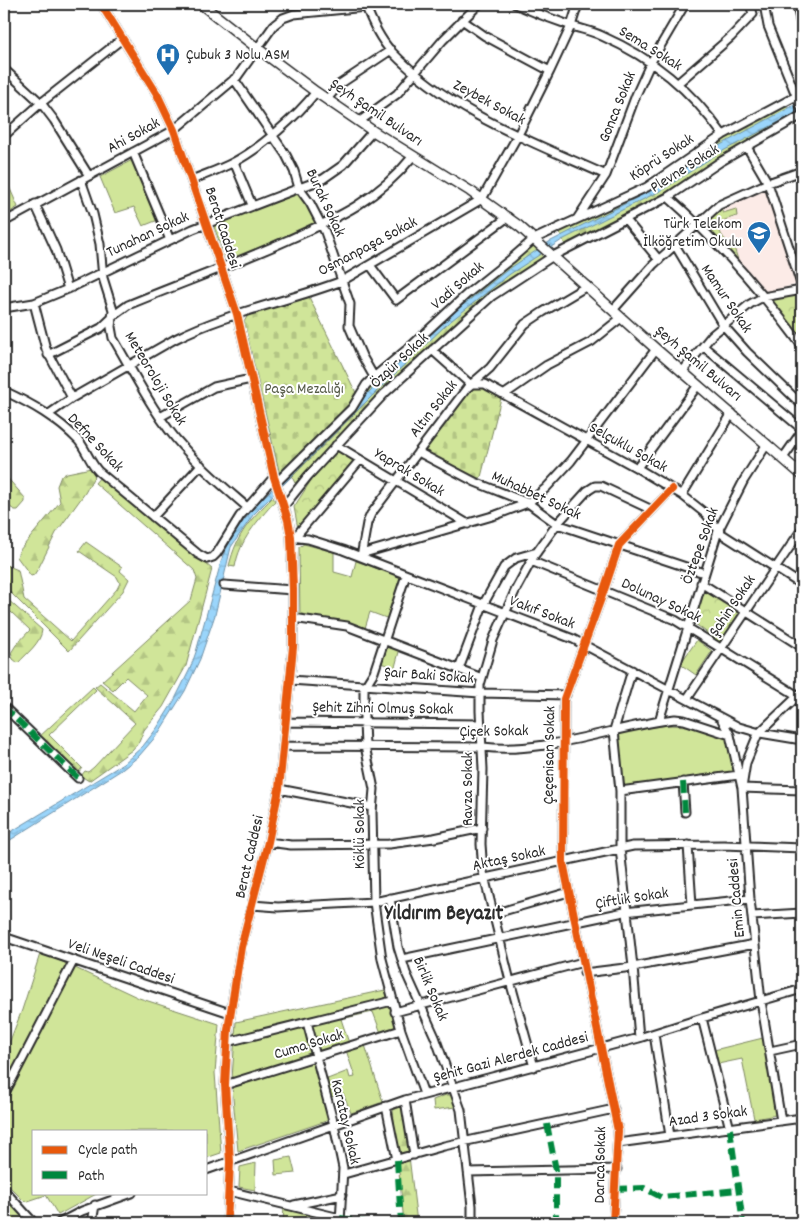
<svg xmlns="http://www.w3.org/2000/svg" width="806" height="1227" font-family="Dekko,sans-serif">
  <defs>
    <pattern id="forest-firs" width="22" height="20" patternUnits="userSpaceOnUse" patternTransform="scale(1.25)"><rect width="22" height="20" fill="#d0e599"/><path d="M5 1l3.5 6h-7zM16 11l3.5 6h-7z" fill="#b3c584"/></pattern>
    <pattern id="cemetery-stones" width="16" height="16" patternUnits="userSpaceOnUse" patternTransform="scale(1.25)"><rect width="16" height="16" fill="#d0e599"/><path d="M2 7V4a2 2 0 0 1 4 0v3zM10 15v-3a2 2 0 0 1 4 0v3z" fill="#b3c584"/></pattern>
    <pattern id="park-crowns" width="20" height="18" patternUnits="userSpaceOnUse" patternTransform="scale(1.25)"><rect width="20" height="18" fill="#d0e599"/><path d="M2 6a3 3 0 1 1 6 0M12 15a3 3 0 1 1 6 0" fill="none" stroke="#b3c584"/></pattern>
    <pattern id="water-waves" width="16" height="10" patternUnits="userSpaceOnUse" patternTransform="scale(1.25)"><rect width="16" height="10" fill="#9ad5fb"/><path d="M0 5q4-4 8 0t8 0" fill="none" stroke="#85b7d7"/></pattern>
  </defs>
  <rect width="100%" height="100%" fill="#fff"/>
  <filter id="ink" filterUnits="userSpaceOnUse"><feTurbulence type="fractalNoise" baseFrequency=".02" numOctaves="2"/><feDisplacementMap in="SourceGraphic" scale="10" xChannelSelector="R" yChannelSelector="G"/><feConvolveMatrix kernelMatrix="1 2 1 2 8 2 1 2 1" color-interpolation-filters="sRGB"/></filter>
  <g filter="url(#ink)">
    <path fill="#fcebe7" d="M767,188L798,284L767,292L762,290L746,273L713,234L711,217L720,207Z"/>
    <path fill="#d0e599" stroke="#7e8862" d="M134,159L158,220L143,226L134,207L115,213L100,177Z
      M7,182L18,207L4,216V183Z
      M301,193L320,224L227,263L213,224Z
      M720,207L723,213L736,209L737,216L718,222C718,231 723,239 730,244H733L739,263L713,234L711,217Z
      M304,544L334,552V572L352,577L356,561L402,577L389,619L370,612L365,628L342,622L300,617L299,547Z
      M697,640L712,651L696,675L680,664Z
      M386,643L400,648L395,667L380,663Z
      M668,725L690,726L726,738L734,772L622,787L618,735L621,732Z
      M40,954L54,958L139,998L219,1024L215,1073L221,1153L206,1158V1131H34V1193H98L58,1215L46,1195L25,1202L4,1181V1056L22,1010Z
      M385,990L397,1027L381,1033L373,1012L341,1019L349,1043L232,1079L236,1022Z
      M763,1038L776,1115L754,1119L742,1059L718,1064L714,1050Z
      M365,1045L383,1102L351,1113L343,1093L331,1097L325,1080L348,1071L350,1078L355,1077L346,1050Z
      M315,1061L329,1120L238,1151L232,1087Z
      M446,1095H454L455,1107L434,1110L433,1100Z
      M291,1157L295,1173L276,1175L275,1160Z
      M256,1163L255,1190L239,1187L240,1167Z
      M4,1195L30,1223H4Z
      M284,1206L333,1221V1223H283Z"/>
    <path fill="url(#forest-firs)" stroke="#7e8862" d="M786,105L791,116L779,125L717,158L660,196L565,245L559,230L637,193L704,149Z
      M533,246L544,258C526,270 506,281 489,294C419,350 357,418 295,483L292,477L364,404L359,398L371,383L491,277Z
      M91,468L96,473L85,493L56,533L39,567L34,575L31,576L17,557L19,551L60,502L57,486L61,476L67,473Z
      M4,474L25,498V502L18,510H15L4,504Z
      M101,476L212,569L186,666L163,707L144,730L139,742L132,750L89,781L81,776L85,771L88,772L94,767L135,723L95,687L100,683L134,711L147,695L126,677L113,690L102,681L191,600L197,579L194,570L95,483Z
      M273,497L275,501C257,522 240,539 235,567L229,566C237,533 250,520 273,497Z
      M86,542L122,567L120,571L129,579L123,591L69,651L4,586V568L6,565L18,570L24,599L71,641L117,589L120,583L117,577L79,551Z
      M7,599L42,630C41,643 26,654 18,663L13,659L11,653L16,645L30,630L11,612L4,620V602Z
      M93,687L96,690L49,735L82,768L77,774L38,738Z
      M403,1106L417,1223H404L393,1110Z"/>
    <path fill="url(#cemetery-stones)" stroke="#7e8862" d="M308,295L358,397L280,475L244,322L248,315Z
      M480,387L491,391L501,398L481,477L478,479L450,467L442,460L424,451L470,389Z"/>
    <path fill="url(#park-crowns)" stroke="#7e8862" d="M796,293L802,311V341L770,301Z
      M338,450L355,462L298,529L294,507L315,474Z
      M705,588L742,611L721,643L694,623Z"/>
    <path fill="url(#water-waves)" stroke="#6e91a8" d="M802,101V110L717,154L662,190L562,240L510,274L447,324L379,389L253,515L231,547L215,615L200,659L185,691L158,734L139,756L123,769L4,844V836L123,764L143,746L157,728L174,701L190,669L196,652L223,555L235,532L256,505L380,381L449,316L506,271L549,242L654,189L711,150Z"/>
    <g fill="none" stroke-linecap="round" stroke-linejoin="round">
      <g stroke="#2b2b2b" stroke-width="11">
        <path id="minor" d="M101,4L157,94L174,130L237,314L274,477L288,520L291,537L293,590V647L279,789L268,842L241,947L228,1030L225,1085L230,1162L227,1223
          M365,4C371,20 379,38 391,51C450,112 530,141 606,175
          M515,4C533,12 551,19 569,25C580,29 592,31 602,36C654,59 690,89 723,135
          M764,4L768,26L802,110
          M797,4L802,31
          M462,20L485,36L550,71
          M4,69L41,103L54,120L89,176
          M234,79L286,155L294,171L299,188L310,203L325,232L350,304L349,326L362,356L374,377
          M678,83L731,37L753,14L750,4
          M327,99L340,84L391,50
          M360,121L397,94L443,40L479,4
          M4,136L41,103L122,39
          M747,147L768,183L802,287
          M133,152L170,240
          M234,162L252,205
          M81,180L93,214L100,244L103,278L113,310L111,327L113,338C133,372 156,418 183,447C202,469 225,488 247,507
          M192,180C206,174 221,169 234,162C261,148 297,116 316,92
          M668,197C718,241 762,292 802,346
          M35,204L56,250L68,289
          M577,219L606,175L636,95L651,62L685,4
          M626,220L659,260
          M4,222L174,130L237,77L274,25L283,18L294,14L366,7L380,4
          M675,245L723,325L747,352L802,405
          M370,265L396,300L508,217
          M34,303L46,349L72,398
          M4,308L34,303L68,289L193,229L323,179L343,165L373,131
          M613,310L653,265L719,205L768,183L802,171
          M703,346L802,429
          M432,350L470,384H485L490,387L637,468L682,495L706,514L722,534L802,585
          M48,355L101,328L117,313L128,305C181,283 235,264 288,240C337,218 378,200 413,156
          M682,372L712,335L750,304L763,297L802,290
          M4,391C32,404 57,418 79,441C86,450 90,462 98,471L198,554L207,559L213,557L217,553L240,516L274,477
          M505,394L547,365L591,342L621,318
          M49,414L72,398L175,339C228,312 287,302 342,281L482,199L518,135L550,71L571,26L578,4
          M160,417L214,387L251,379
          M336,445L468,524
          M418,452L475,482L528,503L557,524L704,573
          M783,458L802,431
          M637,468L698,385
          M276,483L352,408L366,385L374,377L411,346L467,294L511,259L534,239L647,187L723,135L802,93
          M682,495L732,413
          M284,506L308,476L385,393L492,296L553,256L668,197L720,162L802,115
          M153,517L201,465
          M291,537L308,539L343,550L573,639L739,727L760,733L802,740
          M295,537L360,460
          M361,554L496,515L528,503L546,488L571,461L656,349
          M361,557L367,523L371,514L467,388L490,368L525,324L543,312L587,286
          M531,561L675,620L798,696
          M406,575L374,672L364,688V722L365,746L374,789L372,812L374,902L382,959L401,1030L424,1094
          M701,583L802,647
          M224,585L293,590
          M293,618L347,626L482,678
          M459,669L483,605L504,567L516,558L537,552
          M632,670L614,730L620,791V848L633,967L639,1038
          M290,680L480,693L566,695
          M687,699L802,529
          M4,707L78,778
          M722,720L730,735L742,788L802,790
          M659,721L718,531L744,480L767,444
          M286,722L481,724
          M283,746L483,747C544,755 614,726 675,719L684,720L730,735
          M683,782L685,812
          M279,789L372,807
          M620,791L739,775
          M268,842L291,845L389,844L434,838L482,828
          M688,845L692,905
          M390,898L398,947L406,973L435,1037L461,1110L472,1206V1223
          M252,905L278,907L374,902L633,846L724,845L802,848
          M493,914L569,892
          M752,916L802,913
          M4,937L230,1013
          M402,959L624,912L750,899
          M584,973L633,967L755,944
          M395,1012L583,962
          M702,1018L730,1129
          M307,1022L334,1125L343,1168L340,1223
          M654,1034L670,1136
          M227,1042L392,1001
          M770,1051L802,1044
          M534,1067L510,981L483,872L481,844L483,769L480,711V685L493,640L516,589L534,556L557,524L587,491L595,486H601L652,510
          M225,1085L401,1030
          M4,1095L74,960
          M405,1100L414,1155
          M386,1106L397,1160
          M781,1121L761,1001L750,899L742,788L746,763L758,734L802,692
          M618,1143L802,1118
          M206,1170L405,1100L639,1038L702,1018L802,989
          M468,1172L617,1169
          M344,1174L444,1146L614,1109
          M4,1190L34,1223
          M229,1191L340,1218
          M294,1205L342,1195
          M59,1223L82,1211L132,1193
          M92,1223L95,1205
          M613,1223L618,1131L563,862L564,699L604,590L619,545L672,489"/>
      </g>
      <g stroke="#2b2b2b" stroke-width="12">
        <path id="major" d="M201,4L257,48L316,92L373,131L470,191L519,226L656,349L802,475"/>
      </g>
      <use href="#minor" stroke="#fff" stroke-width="7"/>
      <use href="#major" stroke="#fff" stroke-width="9"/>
      <path stroke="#00873e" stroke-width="6" stroke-dasharray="12 6" stroke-linecap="butt" d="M4,707L78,778
        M683,782L685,812
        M547,1124L556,1170V1223
        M730,1129L743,1223
        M397,1160L401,1223
        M615,1189L644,1188L661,1197L739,1190
        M340,1218L366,1223"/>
      <g stroke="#fff" stroke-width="11">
        <path id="cycleway" d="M101,4L157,94L174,130L237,314L274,477L288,520L291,537L293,590V647L279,789L268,842L241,947L228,1030L225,1085L230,1162L227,1223
          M613,1223L618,1131L563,862L564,699L604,590L619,545L672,489"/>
      </g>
      <use href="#cycleway" stroke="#e8590c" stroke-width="8"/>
    </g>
  </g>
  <defs>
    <g id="hospital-pin" transform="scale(1.25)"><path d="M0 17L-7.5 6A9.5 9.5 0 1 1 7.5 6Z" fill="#1f6fb2" stroke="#fff"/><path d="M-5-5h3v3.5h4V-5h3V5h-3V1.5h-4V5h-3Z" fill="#fff"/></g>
    <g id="school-pin" transform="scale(1.25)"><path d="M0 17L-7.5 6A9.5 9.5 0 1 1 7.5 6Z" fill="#1f6fb2" stroke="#fff"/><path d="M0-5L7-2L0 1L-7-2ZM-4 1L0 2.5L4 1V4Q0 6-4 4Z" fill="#fff"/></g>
  </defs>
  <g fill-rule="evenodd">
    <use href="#hospital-pin" x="168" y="55"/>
    <use href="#school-pin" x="759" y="233"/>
  </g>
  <g text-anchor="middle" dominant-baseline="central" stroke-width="4" stroke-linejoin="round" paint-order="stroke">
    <g font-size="16" fill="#2b2b2b" stroke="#fff">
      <text transform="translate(650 49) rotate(32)">Sema Sokak</text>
      <text transform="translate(489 103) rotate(28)">Zeybek Sokak</text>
      <text transform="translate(618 107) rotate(-68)">Gonca Sokak</text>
      <text transform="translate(376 113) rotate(34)">Şeyh Şamil Bulvarı</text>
      <text transform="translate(134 136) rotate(-29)">Ahi Sokak</text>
      <text transform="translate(662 158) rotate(-33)">Köprü Sokak</text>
      <text transform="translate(685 169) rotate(-32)">Plevne Sokak</text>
      <text transform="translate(325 203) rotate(65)">Burak Sokak</text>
      <text transform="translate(222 228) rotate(72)">Berat Caddesi</text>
      <text transform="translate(148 235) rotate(-25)">Tunahan Sokak</text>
      <text transform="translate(368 247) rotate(-28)">Osmanpaşa Sokak</text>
      <text transform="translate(458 286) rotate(-41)">Vadi Sokak</text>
      <text transform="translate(726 299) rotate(56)">Mamur Sokak</text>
      <text transform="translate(400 361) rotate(-43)">Özgür Sokak</text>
      <text transform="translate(698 364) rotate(40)">Şeyh Şamil Bulvarı</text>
      <text transform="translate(155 379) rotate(59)">Meteoroloji Sokak</text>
      <text transform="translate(434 409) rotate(-52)">Altın Sokak</text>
      <text transform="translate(95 443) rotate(47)">Defne Sokak</text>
      <text transform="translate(628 448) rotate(29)">Selçuklu Sokak</text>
      <text transform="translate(409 473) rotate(31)">Yaprak Sokak</text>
      <text transform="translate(536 496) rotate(25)">Muhabbet Sokak</text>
      <text transform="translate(701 546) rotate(-70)">Öztepe Sokak</text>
      <text transform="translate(661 601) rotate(25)">Dolunay Sokak</text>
      <text transform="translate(733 606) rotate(-56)">Şahin Sokak</text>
      <text transform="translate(542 613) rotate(21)">Vakıf Sokak</text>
      <text transform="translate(429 676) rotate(4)">Şair Baki Sokak</text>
      <text transform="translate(383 709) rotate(1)">Şehit Zihni Olmuş Sokak</text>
      <text transform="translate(494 732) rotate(-1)">Çiçek Sokak</text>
      <text transform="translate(550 755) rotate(-89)">Çeçenisan Sokak</text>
      <text transform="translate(468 789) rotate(-90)">Ravza Sokak</text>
      <text transform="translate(360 834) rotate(-90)">Köklü Sokak</text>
      <text transform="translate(250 857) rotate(-77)">Berat Caddesi</text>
      <text transform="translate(509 859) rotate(-12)">Aktaş Sokak</text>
      <text transform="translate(737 898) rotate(-95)">Emin Caddesi</text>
      <text transform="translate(632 899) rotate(-9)">Çiftlik Sokak</text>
      <text transform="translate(121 962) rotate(19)">Veli Neşeli Caddesi</text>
      <text transform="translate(430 989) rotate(67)">Birlik Sokak</text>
      <text transform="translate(309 1045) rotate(-17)">Cuma Sokak</text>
      <text transform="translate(511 1058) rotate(-15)">Şehit Gazi Alerdek Caddesi</text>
      <text transform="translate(708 1117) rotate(-8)">Azad 3 Sokak</text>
      <text transform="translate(345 1122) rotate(77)">Karatay Sokak</text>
      <text transform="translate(601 1165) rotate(-89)">Darıca Sokak</text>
    </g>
    <g font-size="16" fill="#2b2b2b" stroke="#fff" text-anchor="start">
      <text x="186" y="55">Çubuk 3 Nolu ASM</text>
      <text x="742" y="224" text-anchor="end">Türk Telekom<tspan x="742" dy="18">İlköğretim Okulu</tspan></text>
    </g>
    <g font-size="16" fill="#545a46" stroke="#fff">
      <text x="304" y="389">Paşa Mezalığı</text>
    </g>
    <g font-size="21" font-weight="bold" fill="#2b2b2b" stroke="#fff">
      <text x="444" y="915">Yıldırım Beyazıt</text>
    </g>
  </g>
  <rect width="806" height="1227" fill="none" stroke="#fff" stroke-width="20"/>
  <rect x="10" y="10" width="786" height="1207" fill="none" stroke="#2b2b2b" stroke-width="2" filter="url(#ink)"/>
  <rect x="32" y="1130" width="175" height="65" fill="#ffffff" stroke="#aaaaaa"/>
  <rect x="42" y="1146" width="25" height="8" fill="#e8590c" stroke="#aaaaaa"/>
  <text x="78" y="1154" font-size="15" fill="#2b2b2b">Cycle path</text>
  <rect x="42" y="1171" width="25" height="8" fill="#00873e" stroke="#aaaaaa"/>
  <text x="78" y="1180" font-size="15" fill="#2b2b2b">Path</text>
</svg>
